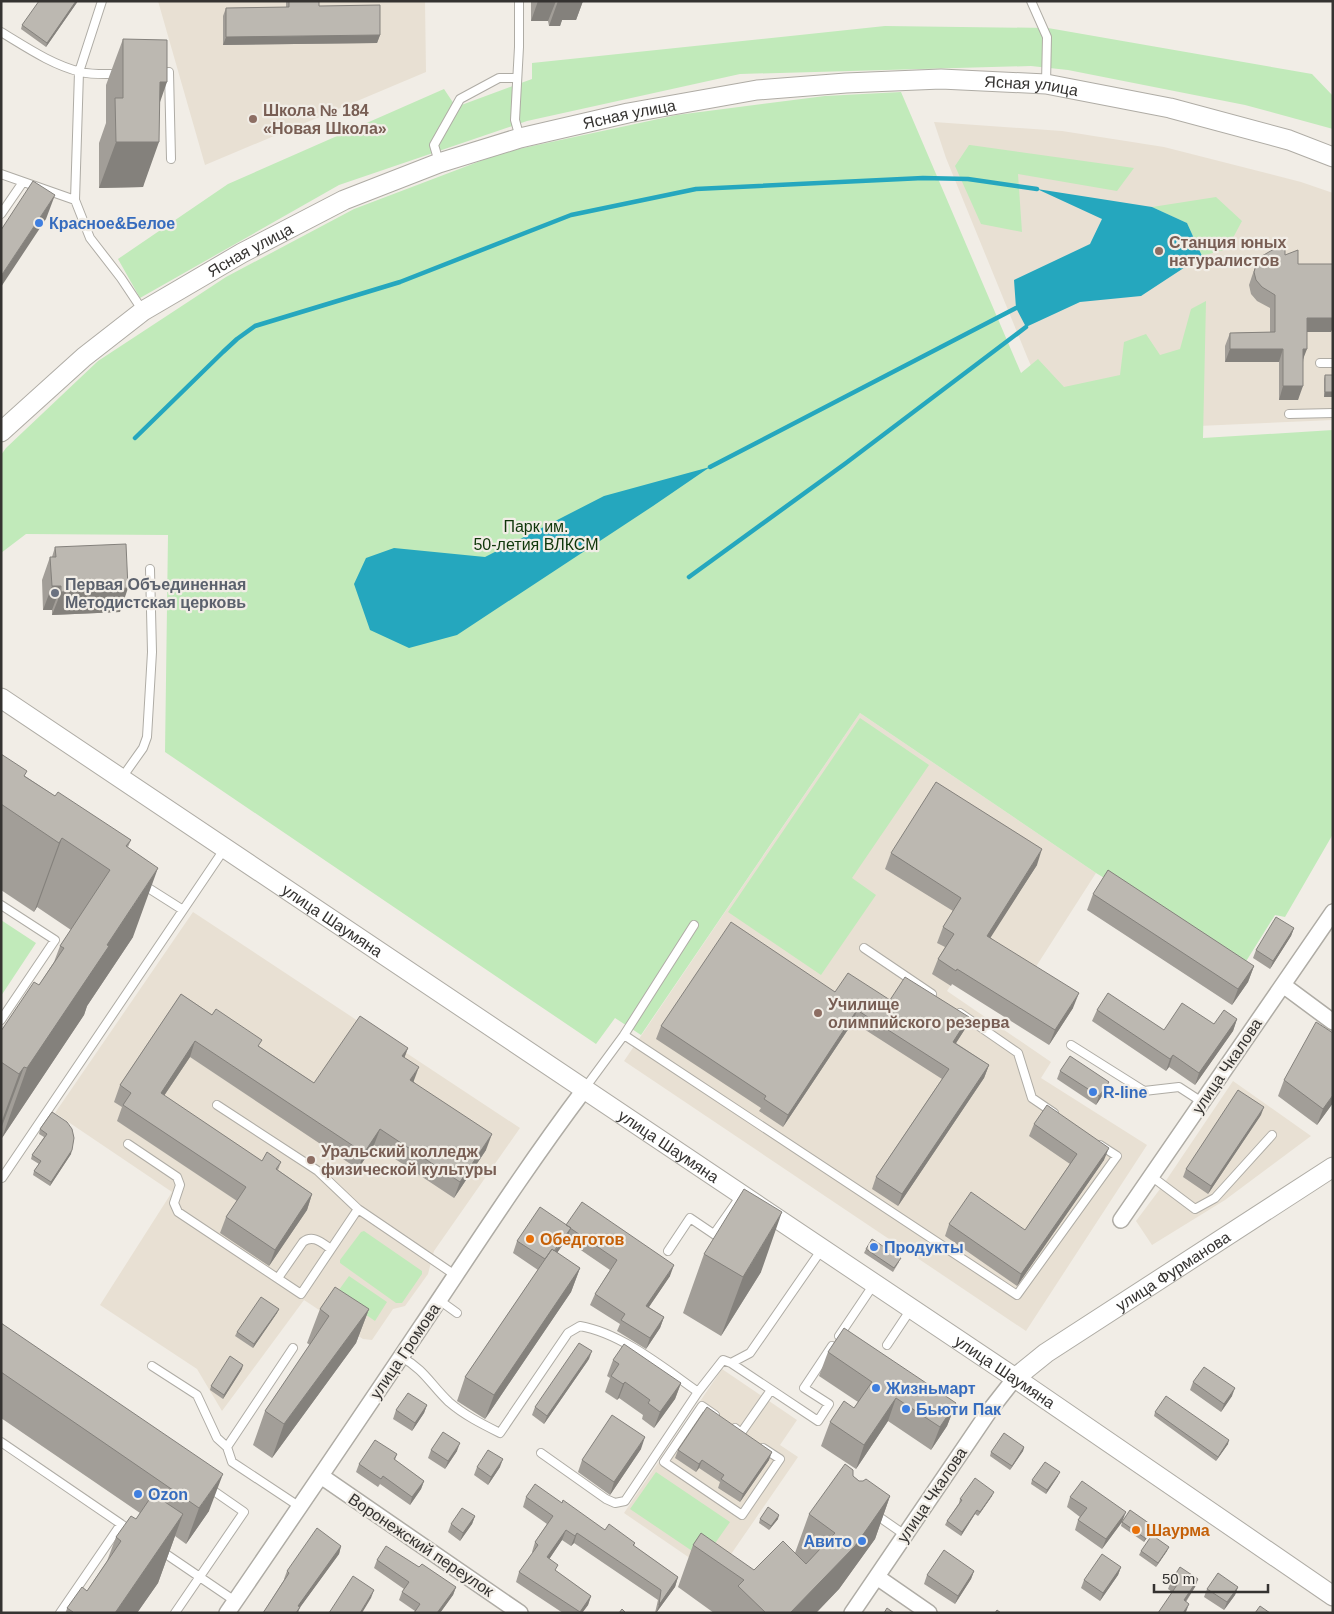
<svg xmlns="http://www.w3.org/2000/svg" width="1334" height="1614" font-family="Helvetica,sans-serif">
  <rect width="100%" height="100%" fill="#f1ede6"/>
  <path fill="#e8e0d3" d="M158,1H425L426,72L205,165Z
    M934,122L1062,131L1164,147L1301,182L1333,193V420L1061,432L1028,359L946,158Z
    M860,713L1096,873L1030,976L978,943L947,991L1051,1062L1041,1078L1147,1145L1026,1331L624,1061Z
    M193,912L520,1128L434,1251L428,1274L405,1306L393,1309L372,1340L363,1339L304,1300L222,1411L197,1369L100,1305L172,1192L55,1113Z
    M1233,1081L1311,1136L1225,1200L1152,1245L1136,1221L1163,1185Z
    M722,1369L797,1420L780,1445L798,1457L716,1576L624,1513Z"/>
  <path fill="#c1eaba" d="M885,26L1048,28L1312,74L1333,96V129L1245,105L1068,70L1031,66L740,74L527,121L339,185L140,298L118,259L228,184L444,89L456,107L532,79V63Z
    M901,92L1021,373L1038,359L1064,387L1120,375L1124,342L1146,334L1160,355L1180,349L1191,309L1206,301L1203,438L1333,430V834L1285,917L1275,915L1245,963L1096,873L860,713L641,1035L615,1018L596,1044L165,752L168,535L26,534L1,553V455L6,448L98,361L226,277L354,209L504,152L677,115L825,96Z
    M969,145H970L1134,168L1117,191L1018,174L1022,232L981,224L955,166Z
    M1216,197L1242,221L1227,249L1202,256L1187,223L1152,207Z
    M860,718L929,765L852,878L876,895L821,975L728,912Z
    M1,920L36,943L1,996Z
    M364,1231L422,1271V1274L402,1303H396L340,1263V1260L361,1232Z
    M349,1276L387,1302L375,1321L336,1294Z
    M656,1472L730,1522L704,1559L630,1509Z"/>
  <path fill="#25a7be" d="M1037,189L1152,207L1187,223L1202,256L1141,296L1080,302L1026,327L1016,308L1014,280L1090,244L1102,219Z
    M710,467L653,506L457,635L409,648L370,630L354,584L366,558L394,548L485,557L604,496Z"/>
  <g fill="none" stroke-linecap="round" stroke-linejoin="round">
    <path stroke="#25a7be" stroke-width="4.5" d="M135,438L223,352L237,339L255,326L400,282L571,215L696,189L923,178L968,179L1037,189
      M710,467L1016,308
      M689,577L846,463L1026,327"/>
    <g stroke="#afaca5" stroke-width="10">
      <path id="service" d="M102,1L79,72L75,200L90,238L121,278L143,311
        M519,1V47L515,120L520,138
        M1031,1L1047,37L1046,83
        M1,32C26,47 52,65 81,72C93,75 106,74 119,74
        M158,73L169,72L171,159
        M439,162L434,145L460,99L499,78H517
        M1,174L75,200
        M1,214L23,182
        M1320,363H1333
        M1289,414L1333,413
        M121,779L143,748L147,737L152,652L150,569
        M142,884L183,910
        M1,905L55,940L1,1020
        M864,948L932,994
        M960,1013L1018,1053L1032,1098L1054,1113
        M624,1035L694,925
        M1071,1045L1144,1091L1179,1087L1202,1102
        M585,1088L624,1035L1017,1295L1117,1156L1100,1145
        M217,1105L318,1171L358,1209
        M128,1144L177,1177L180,1185L174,1203L178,1212L301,1294L358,1209L455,1275
        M1151,1176L1195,1209L1215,1198L1272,1135
        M1,1177L2,1178L225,848
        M714,1234L740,1197
        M668,1251L690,1218L724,1241
        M278,1278L303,1242C313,1234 322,1243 331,1249
        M439,1300L457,1313
        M839,1336L874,1284
        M887,1345L911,1309
        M293,1348L227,1447L232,1462L300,1507
        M401,1357C424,1369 431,1385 449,1402C464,1415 482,1424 500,1433L568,1333L580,1326C621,1333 664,1368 698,1392L723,1360L731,1363L750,1353L822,1249
        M731,1363L818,1421L829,1404L804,1388L832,1346
        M152,1366L197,1395L217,1438L227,1447
        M715,1415L702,1406L664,1462L742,1515L780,1459L763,1448
        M735,1428L741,1433L771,1390
        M1,1442L121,1524
        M541,1453L606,1499L615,1503L625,1501L698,1392
        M875,1514L905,1535
        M160,1550L235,1601
        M60,1613L121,1524L131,1531
        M175,1613L244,1512L208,1487"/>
    </g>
    <g stroke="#afaca5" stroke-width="18">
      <path id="minor" d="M1283,985L1333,1022
        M1121,1220L1333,912
        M321,1476L520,1613
        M877,1577L929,1613
        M227,1613C292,1518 357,1423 421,1327C474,1248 526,1167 584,1090
        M852,1613L990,1410L1015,1378"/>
    </g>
    <g stroke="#afaca5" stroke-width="21">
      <g id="tertiary">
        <path id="s1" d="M1,432L84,357L143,311L242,253L344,200L439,163L520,138L628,113L757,90L846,83L941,79L1046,84L1170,108L1289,140L1333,157"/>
        <path id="s2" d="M1,698L1015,1378L1333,1596"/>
        <path id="s3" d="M1015,1378L1046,1353L1333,1167"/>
      </g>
    </g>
    <use href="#service" stroke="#fff" stroke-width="8"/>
    <use href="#minor" stroke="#fff" stroke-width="15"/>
    <use href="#tertiary" stroke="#fff" stroke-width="19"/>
  </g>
  <path fill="#a29e98" d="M78,1L46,47L21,29L22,25Z
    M286,1H319V6L380,35L377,43L223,45V16L226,8L286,7Z
    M531,1H583L576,20H562L560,26H549L548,21H531Z
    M123,39L160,104L143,187L99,188V143L106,123V85Z
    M1285,255L1298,264L1331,332H1307L1298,400H1279V362H1225V346L1230,333L1270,332V308L1257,301L1251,294L1249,285L1252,276L1257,262Z
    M1325,375L1333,397H1324V379Z
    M55,547L120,612L52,615V610H43L42,580L50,557H52Z
    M1,754L25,776L55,796L131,840L128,847L133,937L87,1006L84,1015L2,1138L1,1031L39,985L54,962L60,946L71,930L37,907L34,912L1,890Z
    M891,853L1037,865L990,937L1073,1008L1049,1045L952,984L951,986L932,974L938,959L945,947L937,943L943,927L953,911L885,869Z
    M1093,894L1254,966L1248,982L1232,1005L1087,910Z
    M1294,928L1291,936L1270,969L1253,958L1256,950Z
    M835,992L890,1000L969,1017L965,1029L956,1043L989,1065L984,1078L898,1206L872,1189L876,1177L942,1079L853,1022L783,1127L759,1111L761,1108L656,1039L661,1026Z
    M181,994L314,1083L408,1048L404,1058L414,1082L486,1150L454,1198L374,1145L358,1169L190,1057L164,1096L262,1161L281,1162L278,1170L312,1194L307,1210L269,1266L220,1233L226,1217L237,1201L117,1121L122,1107L114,1102L120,1085Z
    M1097,1010L1164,1030L1214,1024L1237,1019L1233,1031L1195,1085L1169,1067L1166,1071L1092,1021Z
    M1060,1071L1109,1082L1106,1090L1096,1105L1057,1079Z
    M1284,1080L1333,1103L1317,1125L1278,1096Z
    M52,1112L71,1154L50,1186L33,1175L34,1171L39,1164L31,1159L32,1155L44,1137L39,1134L40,1129Z
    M1261,1115L1208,1194L1183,1177L1186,1169Z
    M1034,1124L1104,1160L1017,1286L945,1236L949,1224L1025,1230L1070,1164L1029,1136Z
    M566,1225L670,1276L649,1307L664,1317L660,1328L646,1349L617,1331L620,1324L590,1305L595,1294L610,1270L566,1240L557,1253L580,1268L571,1292L485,1419L457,1401L465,1377L538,1270L513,1253L517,1241Z
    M866,1249L899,1262L893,1272L864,1253Z
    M704,1254L761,1272L721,1336L683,1313Z
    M279,1309L277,1313L253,1348L235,1336L237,1332Z
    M320,1309H369L356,1343L272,1458L253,1445L265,1411L310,1345L307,1343Z
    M1,1323L209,1511L186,1544L175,1536L158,1583L137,1613H66L67,1608L87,1591L107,1561L116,1537L136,1519L140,1513L1,1418Z
    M828,1352L956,1403L947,1426L931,1450L888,1421L856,1469L821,1446L830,1422L854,1408L858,1402L819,1376Z
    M589,1359L544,1424L532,1415L535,1407Z
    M613,1360L681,1383L675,1399L654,1428L642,1419L643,1415L619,1398L617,1400L605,1392L610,1378L607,1376Z
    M242,1369L223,1399L210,1390L211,1386Z
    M1193,1382L1232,1396L1221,1412L1190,1390Z
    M427,1405L424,1413L412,1431L393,1419L396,1410Z
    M1155,1412L1228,1444L1216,1461L1154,1416Z
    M1024,1447L1023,1451L1010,1470L990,1456L991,1452Z
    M641,1449L610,1495L578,1472L582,1460Z
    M431,1450L457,1451L445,1469L428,1458Z
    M678,1450L769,1460L740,1502L718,1488L720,1482L699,1468L696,1472L675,1458Z
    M397,1454L395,1460L424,1481L421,1489L410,1505L380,1484L378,1487L356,1472L359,1464Z
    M477,1467H500L488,1485L474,1475Z
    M853,1476L859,1481L890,1496L875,1539L839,1589L816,1613H714L678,1587L693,1545L754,1570L795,1553L809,1514Z
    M1058,1476L1046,1494L1031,1484L1032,1480Z
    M992,1496L978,1516L975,1514L961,1536L945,1525L947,1521L959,1503L960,1499Z
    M526,1497L562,1503L605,1530L635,1543L634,1546L678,1577L675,1587L656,1613H655L658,1600L574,1543L571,1546L562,1540L549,1559L556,1571L591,1596L588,1605L582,1613H563L516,1582L519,1572L533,1553L532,1552L535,1542L547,1524L523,1507Z
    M1070,1497L1122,1522L1102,1549L1075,1530L1078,1520L1080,1517L1067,1507Z
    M475,1516L472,1524L460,1541L448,1532L451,1524Z
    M760,1519H778L769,1530L759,1523Z
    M1122,1522L1153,1526L1152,1530L1144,1542L1121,1526Z
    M341,1546L339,1554L300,1607L298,1613H263L284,1580V1579L287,1571Z
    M1141,1551H1167L1156,1567L1139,1555Z
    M377,1560L419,1567L456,1587L453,1595L440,1613H414L415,1611L399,1600L402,1592L404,1589L374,1568Z
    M1121,1567L1118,1575L1100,1601L1081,1588L1084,1580Z
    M974,1571L971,1579L955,1604L924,1584L927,1575Z
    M1198,1579L1195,1587L1186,1602L1168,1589L1171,1581Z
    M1238,1587L1235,1595L1224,1610L1204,1597L1207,1589Z"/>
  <path fill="#84817c" d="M76,1H78L46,47L47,43Z
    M538,1H556L548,21H531Z
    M558,1H583L576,20H562L560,26H549Z
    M380,35L377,43L223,45L226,37Z
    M160,82H167L151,128Z
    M116,142H159L143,187L99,188Z
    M55,195L46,219L1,287V276Z
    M1307,318H1333V328L1331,332H1302Z
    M1230,349H1283L1279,362H1225Z
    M1303,349H1307L1302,362Z
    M1283,386H1303L1298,400H1279Z
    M1325,392H1333V397H1324Z
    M52,586H61L52,610H43Z
    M128,588L120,612L52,615L61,592Z
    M62,838L37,907L34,912L59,843Z
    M1042,849L1037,865L982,951L987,936Z
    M158,868L133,937L87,1006L84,1015L2,1138L27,1068L107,945Z
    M1294,928L1291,936L1270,969L1273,961Z
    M1254,966L1248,982L1232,1005L1238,989Z
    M1079,993L1073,1008L1049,1045L1055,1030Z
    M857,1010L853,1022L783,1127L788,1115Z
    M969,1017L965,1029L949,1054L953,1042Z
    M1237,1019L1233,1031L1195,1085L1199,1073Z
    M195,1041L190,1057L155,1109L161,1093Z
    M408,1048L402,1064V1056Z
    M1173,1055L1169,1067L1166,1071L1170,1059Z
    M989,1065L984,1078L898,1206L902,1194Z
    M24,1067L1,1129V1123L19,1074Z
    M419,1067L413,1083L410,1080Z
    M1109,1082L1106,1090L1096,1105L1099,1096Z
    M1333,1095V1103L1317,1125L1323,1109Z
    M1264,1107L1261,1115L1208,1194L1211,1186Z
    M380,1129L374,1145L358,1169L364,1153Z
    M492,1134L486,1150L454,1198L460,1182Z
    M1109,1148L1104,1160L1017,1286L1021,1274Z
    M72,1150L71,1154L50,1186L51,1182Z
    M312,1194L307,1210L269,1266L275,1250Z
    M782,1212L761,1272L721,1336L743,1277Z
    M571,1228L566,1240L543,1273L548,1261Z
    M674,1265L670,1276L642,1317L646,1306Z
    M580,1268L571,1292L485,1419L494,1395Z
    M279,1309L277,1313L253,1348L254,1344Z
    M369,1309L356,1343L272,1458L284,1424Z
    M664,1317L660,1328L646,1349L650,1338Z
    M592,1351L589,1359L544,1424L547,1416Z
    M243,1365L242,1369L223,1399L224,1395Z
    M625,1382L619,1398L617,1400L623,1384Z
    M681,1383L675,1399L654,1428L660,1412Z
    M1235,1388L1232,1396L1221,1412L1224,1404Z
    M896,1398L888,1421L856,1469L864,1445Z
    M956,1403L947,1426L931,1450L940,1427Z
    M427,1405L424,1413L412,1431L415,1423Z
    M645,1437L641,1449L610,1495L614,1482Z
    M1229,1440L1228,1444L1216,1461L1218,1457Z
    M460,1443L457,1451L445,1469L448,1461Z
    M1024,1447L1023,1451L1010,1470L1012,1466Z
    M772,1452L769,1460L740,1502L743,1494Z
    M503,1459L500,1467L488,1485L491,1477Z
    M702,1460L699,1468L696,1472L699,1464Z
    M1060,1472L1058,1476L1046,1494L1047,1490Z
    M223,1474L209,1511L186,1544L199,1508Z
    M424,1481L421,1489L410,1505L412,1497Z
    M994,1492L992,1496L978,1516L980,1512Z
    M890,1496L875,1539L839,1589L816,1613H790Z
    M977,1510L975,1514L961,1536L962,1532Z
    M1126,1512L1122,1522L1102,1549L1106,1539Z
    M183,1514L158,1583L137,1613H115Z
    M779,1515L778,1519L769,1530L771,1526Z
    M475,1516L472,1524L460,1541L463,1533Z
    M1153,1526L1152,1530L1144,1542L1145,1538Z
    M566,1530L562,1540L544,1567L547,1557Z
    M577,1533L574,1543L571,1546L575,1536Z
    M341,1546L339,1554L296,1613L298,1606Z
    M1169,1547L1167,1551L1156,1567L1158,1563Z
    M1121,1567L1118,1575L1100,1601L1103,1593Z
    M974,1571L971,1579L955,1604L958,1596Z
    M678,1577L675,1587L656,1613L659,1605Z
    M1198,1579L1195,1587L1181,1608L1184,1600Z
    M456,1587L453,1595L440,1613H437Z
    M1238,1587L1235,1595L1224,1610L1227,1602Z
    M374,1590L371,1598L362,1613H360Z
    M591,1596L588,1605L582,1613H579Z
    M1189,1604L1186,1612V1613H1183Z"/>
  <path fill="#bcb8b1" stroke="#84817c" d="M39,1H76L47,43L22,25Z
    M289,1H319V6L380,5V35L226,37V8L289,7Z
    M123,39L167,40V82H160L159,142H116L115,98H123Z
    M33,181L55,195L1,276V230Z
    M1285,248V255L1298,250V264H1333V318H1307V349H1303V386H1283V349H1230V333L1275,332V295L1262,287L1256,280L1254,272L1257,262L1262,256L1274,249Z
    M1325,375H1333V392H1325Z
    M126,544L128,588L61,592V586H52L50,557H56L55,547Z
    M1,754L27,771L24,776L55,796L58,792L131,840L126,846L158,868L107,945L109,946L27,1068L24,1067L19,1074L1,1062V1031L34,982L39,985L64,948L60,946L110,870L62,838L59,843L1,804Z
    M936,782L1042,849L987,936L1079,993L1055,1030L957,969L956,971L938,959L954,934L943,927L961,898L891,853Z
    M1108,870L1254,966L1238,989L1093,894Z
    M1276,917L1294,928L1273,961L1256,950Z
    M731,922L835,992L848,973L890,1000L905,977L969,1017L953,1042L989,1065L902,1194L876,1177L949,1069L857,1010L788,1115L764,1099L766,1096L661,1026Z
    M1108,993L1164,1030L1182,1003L1214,1024L1224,1010L1237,1019L1199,1073L1173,1055L1170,1059L1097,1010Z
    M181,994L212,1015L216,1009L262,1040L258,1046L314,1083L360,1016L408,1048L402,1056L419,1067L410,1080L492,1134L460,1182L380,1129L364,1153L195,1041L161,1093L262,1161L267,1152L281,1162L276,1169L312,1194L275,1250L226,1217L246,1187L123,1105L131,1093L120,1085Z
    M1316,1022L1333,1033V1095L1323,1109L1284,1080Z
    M1070,1056L1109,1082L1099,1096L1060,1071Z
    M1238,1090L1264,1107L1211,1186L1186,1169Z
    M1047,1105L1109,1148L1021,1274L949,1224L971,1192L1025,1230L1077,1154L1034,1124Z
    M52,1112L67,1122L72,1129L74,1138L72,1150L51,1182L34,1171L41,1161L32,1155L47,1134L40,1129Z
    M744,1189L782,1212L743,1277L704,1254Z
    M582,1202L674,1265L646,1306L664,1317L650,1338L621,1320L625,1314L595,1294L617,1260L570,1228H571L566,1225Z
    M540,1207L571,1228L554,1251L552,1249L545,1259L517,1241Z
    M872,1239L901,1258L894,1268L866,1249Z
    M552,1249L580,1268L494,1395L465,1377Z
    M335,1287L369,1309L284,1424L265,1411L329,1316L320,1309Z
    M261,1297L279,1309L254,1344L237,1332Z
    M1,1323L223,1474L199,1508L1,1372Z
    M844,1328L956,1403L940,1427L896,1398L864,1445L830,1422L844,1401L854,1408L872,1382L828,1352Z
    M579,1343L592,1351L547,1416L535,1407Z
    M624,1344L681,1383L660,1412L648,1403L650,1400L625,1382L623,1384L611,1376L619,1364L613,1360Z
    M230,1356L243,1365L224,1395L211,1386Z
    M1204,1367L1235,1388L1224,1404L1193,1382Z
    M408,1393L427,1405L415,1423L396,1410Z
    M1166,1396L1229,1440L1218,1457L1155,1412Z
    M707,1407L772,1452L743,1494L721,1479L724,1475L702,1460L699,1464L678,1450Z
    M612,1415L645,1437L614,1482L582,1460Z
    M443,1432L460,1443L448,1461L431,1450Z
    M1004,1433L1024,1447L1012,1466L991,1452Z
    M375,1440L397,1454L394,1459L424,1481L412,1497L383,1476L381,1479L359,1464Z
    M488,1450L503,1459L491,1477L477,1467Z
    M1045,1462L1060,1472L1047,1490L1032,1480Z
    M845,1464L853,1470V1476L859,1481H863L866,1479L890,1496L855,1546L790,1613H766L738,1586L744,1580L693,1545L701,1533L754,1570L783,1541L806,1564L835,1533L809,1514Z
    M975,1478L994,1492L980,1512L977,1510L962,1532L947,1521L962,1500L960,1499Z
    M1082,1481L1126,1512L1106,1539L1078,1520L1087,1508L1070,1497Z
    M535,1484L562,1503L563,1500L605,1530L609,1524L635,1543L633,1545L678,1577L659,1605L661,1590L577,1533L575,1536L566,1530L547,1557L558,1565L555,1570L591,1596L580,1612L519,1572L538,1545L535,1542L553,1516L526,1497Z
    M153,1494L183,1514L115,1613H72L73,1612L67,1608L82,1587L87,1591L121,1541L116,1537L131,1516L136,1519Z
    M768,1507L779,1515L771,1526L760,1519Z
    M462,1508L475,1516L463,1533L451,1524Z
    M1130,1510L1153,1526L1145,1538L1122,1522Z
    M317,1528L341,1546L298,1606L300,1607L296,1613H263L289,1573L287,1571Z
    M1152,1535L1169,1547L1158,1563L1141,1551Z
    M386,1546L419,1567L422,1564L456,1587L437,1613H414L420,1604L402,1592L409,1582L377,1560Z
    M944,1550L974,1571L958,1596L927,1575Z
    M1102,1554L1121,1567L1103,1593L1084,1580Z
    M1180,1567L1198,1579L1184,1600L1189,1604L1183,1613H1158L1177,1585L1171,1581Z
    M1218,1573L1238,1587L1227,1602L1207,1589Z
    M353,1576L374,1590L360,1613H329Z
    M1260,1606L1270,1613H1255Z
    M887,1608L894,1613H884Z
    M622,1609L626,1613H619Z
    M997,1610L1001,1613H995Z"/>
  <g fill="#8d6e63" stroke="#f1ede6" stroke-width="2">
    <circle cx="253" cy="119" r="5"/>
    <circle cx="1159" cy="251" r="5"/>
    <circle cx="818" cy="1013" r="5"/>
    <circle cx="311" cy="1160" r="5"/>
  </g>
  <g fill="#3f7fe0" stroke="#f1ede6" stroke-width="2">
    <circle cx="39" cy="223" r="5"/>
    <circle cx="1093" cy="1092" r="5"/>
    <circle cx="874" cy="1247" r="5"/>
    <circle cx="876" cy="1388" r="5"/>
    <circle cx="906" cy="1409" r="5"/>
    <circle cx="138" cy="1494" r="5"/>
    <circle cx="862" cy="1541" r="5"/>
  </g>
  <circle fill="#6b7280" stroke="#f1ede6" stroke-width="2" cx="55" cy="593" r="5"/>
  <g fill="#e8710a" stroke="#f1ede6" stroke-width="2">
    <circle cx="530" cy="1239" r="5"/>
    <circle cx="1136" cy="1530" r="5"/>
  </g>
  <g text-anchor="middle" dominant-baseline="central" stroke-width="4.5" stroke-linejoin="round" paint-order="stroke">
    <g font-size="16" fill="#353331" stroke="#f1ede6">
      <text stroke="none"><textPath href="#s1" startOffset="1120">Ясная улица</textPath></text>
      <text stroke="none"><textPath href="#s1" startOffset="715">Ясная улица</textPath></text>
      <text stroke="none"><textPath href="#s1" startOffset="310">Ясная улица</textPath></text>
      <text stroke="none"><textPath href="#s2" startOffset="399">улица Шаумяна</textPath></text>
      <text transform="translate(1227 1066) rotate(-56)">улица Чкалова</text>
      <text stroke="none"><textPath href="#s2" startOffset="804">улица Шаумяна</textPath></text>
      <text stroke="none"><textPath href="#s3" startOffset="191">улица Фурманова</textPath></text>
      <text transform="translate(405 1351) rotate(-56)">улица Громова</text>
      <text stroke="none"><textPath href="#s2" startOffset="1209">улица Шаумяна</textPath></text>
      <text transform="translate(932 1495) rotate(-56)">улица Чкалова</text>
      <text transform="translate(421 1545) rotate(34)">Воронежский переулок</text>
    </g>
    <g font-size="16" font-weight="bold" fill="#785e54" stroke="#f1ede6" text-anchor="start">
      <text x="263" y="110">Школа № 184<tspan x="263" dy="18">«Новая Школа»</tspan></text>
      <text x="1169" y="242">Станция юных<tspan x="1169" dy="18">натуралистов</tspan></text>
      <text x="828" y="1004">Училище<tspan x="828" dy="18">олимпийского резерва</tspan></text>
      <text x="321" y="1151">Уральский колледж<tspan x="321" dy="18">физической культуры</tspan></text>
    </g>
    <g font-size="16" font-weight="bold" fill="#366cbe" stroke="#f1ede6" text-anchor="start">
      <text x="49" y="223">Красное&amp;Белое</text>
      <text x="1103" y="1092">R-line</text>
      <text x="884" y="1247">Продукты</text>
      <text x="886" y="1388">Жизньмарт</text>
      <text x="916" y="1409">Бьюти Пак</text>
      <text x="148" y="1494">Ozon</text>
      <text x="852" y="1541" text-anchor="end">Авито</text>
    </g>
    <g font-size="16" fill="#10370a" stroke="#f1ede6">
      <text x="536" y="526">Парк им.<tspan x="536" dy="18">50-летия ВЛКСМ</tspan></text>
    </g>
    <g font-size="16" font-weight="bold" fill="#5b616d" stroke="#f1ede6" text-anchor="start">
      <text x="65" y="584">Первая Объединенная<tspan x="65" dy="18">Методистская церковь</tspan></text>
    </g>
    <g font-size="16" font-weight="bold" fill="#c56008" stroke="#f1ede6" text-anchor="start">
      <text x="540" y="1239">Обедготов</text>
      <text x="1146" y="1530">Шаурма</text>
    </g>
  </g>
  <rect width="1334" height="1614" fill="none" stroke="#353331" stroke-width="5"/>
  <path d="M1154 1584v8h114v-8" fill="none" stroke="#353331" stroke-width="2.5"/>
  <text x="1162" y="1584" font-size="15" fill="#353331" stroke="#f1ede6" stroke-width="4" paint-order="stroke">50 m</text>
</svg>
